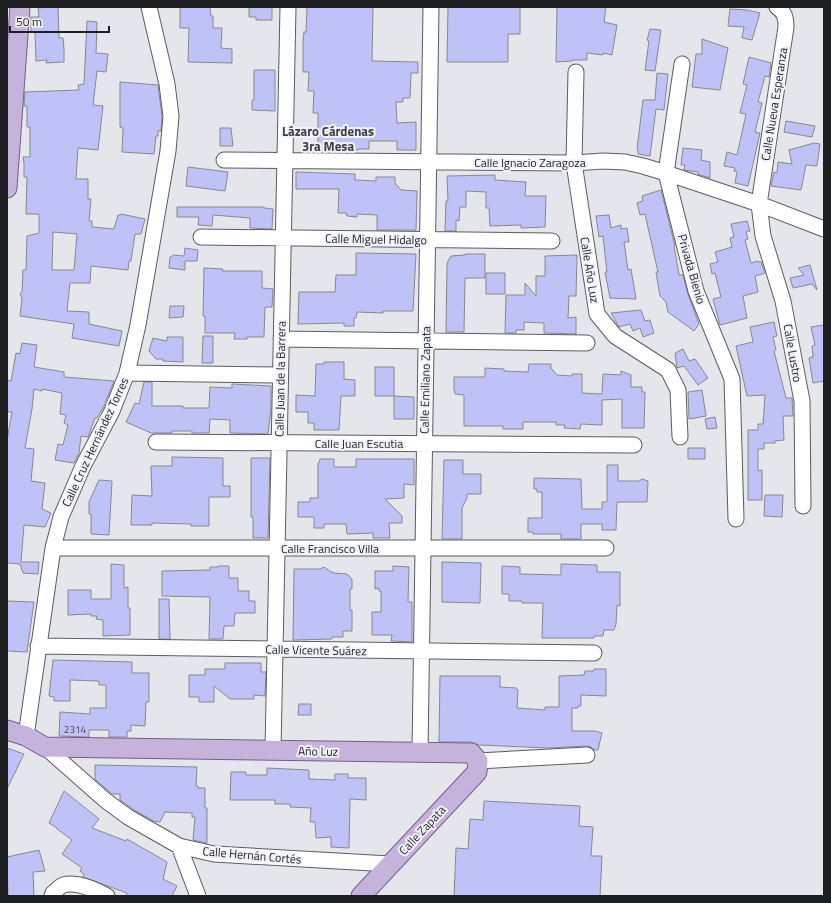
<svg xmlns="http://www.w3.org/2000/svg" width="831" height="903" font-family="'Titillium Web',sans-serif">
  <rect width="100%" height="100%" fill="#e5e6ec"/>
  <path fill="#bfc2f6" stroke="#87888e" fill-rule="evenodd" d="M48,7H58L59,38H63L64,49V62L46,63L47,60L36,61L35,32H31V17H39L38,8Z
    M180,7H210L211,16H213V28H222L221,48L232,49V63L188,62L189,28H180Z
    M249,7H272V20H256V17H249Z
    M307,7H373L372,61L418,62V73H411L410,98H403V102H396L397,123L416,122V150H397V141H369V149H358V150H318V113H313L314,91H308L309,72H303V41L304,32H306Z
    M448,7H520V34H508V62H447Z
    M557,7H606L604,22L617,25L612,55L603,53V55L587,53V60H572V61L556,62Z
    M730,9L747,10L760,13L752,40L742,38L744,27L728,26Z
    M87,21L97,22L96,53L108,54L106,72L97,71L93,105L103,106L98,150L78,148L76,179H88V199H91L89,221H92V227L114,229L118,215H121V214L145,219L141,234H135L131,261H129L128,270L91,266L90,283H70L67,311L89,312V324L122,331L119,346L72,338L74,324L20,316L22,298L20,294L22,292L23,270H26L27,236L39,233V214H26L27,177H24V163L23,157H30V127H27V106H24L25,92L79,90L78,85L84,84ZM53,232L77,234L74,270H52Z
    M650,29L661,30L655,71L645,70L649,41L647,40Z
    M702,39L728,48L720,90L692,87L696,54H702Z
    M749,57L771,63L769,77L765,76L758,102L762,103L755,132L760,133L748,186L735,183L737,172L734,171L735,168L724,166L727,152L737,155L746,114L740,113L747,85L743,84Z
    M254,70H275V111L252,110V100H254Z
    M657,73L668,74L664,110L656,109L650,156L638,154V150L637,149L643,100H655Z
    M120,82L158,85L162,116L161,131H158V136H156L154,154L122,152L123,128L120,127Z
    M786,121L815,126L812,137L784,132Z
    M220,128H231L233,146H220Z
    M814,143L820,144L817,166L806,165L801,190L771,186L774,172L777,173L778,162L792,164L789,150Z
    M683,148L702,150L701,160L710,162V178L698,174V172L684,170L685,165H681Z
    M188,167L228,172L225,191L186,186Z
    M296,172L355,174V180L376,181V177H395V183L401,190L417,191L416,230H377V215L357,214V217L347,216L346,213H338L339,189H296Z
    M495,175V180L526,182L525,196H546L545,227L521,228V225L490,226L489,208H486V192L466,191V207H460L459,221L456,220V231H445L446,201H448L447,176Z
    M661,190L675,246H674L679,275H683L688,294L699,324L694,331L668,312L666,302L660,296L656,272H658L645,214L640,215L637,203L643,201L642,196Z
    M177,207H264V208L273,209L272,229L250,228V218L213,215L212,226L198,225L199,217H177Z
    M609,215L611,228L621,225V229L627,228L629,242H624L628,270L631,269L636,299L610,298L605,272H607L603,236L599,237L596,216Z
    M747,221L750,231L746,232L748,239L745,240L751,263L758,261V262H761L765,273L755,276L758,292L743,296L747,318L720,325L713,299L721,297L715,273L712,274L710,264L718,262L715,252L732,247L730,238L734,237L731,224Z
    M185,248L198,250L197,261H185V270L169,268L170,257L174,255L184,256Z
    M356,253L416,254L413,311H383V313L357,312L356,318H354V326H344V323L298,324L299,292H335L336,275H356Z
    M465,254H485V278H465L464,332H446L447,263L451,256L465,255Z
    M577,255L576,296H569L568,318L576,317V334L544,333V323L524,322V330H516V333H505L506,295H525V283L536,296V276H545V256Z
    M810,265L817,290L812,284L793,288L790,278L804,275L798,268Z
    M204,268L223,269L222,271H262V288L273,289L272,307H265L264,337H247V339H234L235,333H205V316H203Z
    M486,273H505V294H486Z
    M170,306H184L183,317L169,318Z
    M641,310L645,321L650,320L654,333L643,337L640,328L633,331L630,324L619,327L611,313Z
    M774,322L777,336L773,337L776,350L774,351L786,398H792L793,416H783L784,440L775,441V443H764V449H758V471L762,470V500H748V430H758V424H763L765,395L747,396L736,346L753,342L750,327Z
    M824,325V381L813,383L809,358L813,357L812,346L815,345L811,327Z
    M203,336H213V363H202Z
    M167,337H183V362L163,361V359H156L149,351L153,338L167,341Z
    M22,343L37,345L34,367L64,372V377L114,381L104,406L97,418H95L88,437L81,436L79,453L74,463L55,460L58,444L63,445L68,425L64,423L66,415L60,414L62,393L42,389V391L34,389L32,409L25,448L34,449L31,481L45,483L42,509L51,513L45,527L24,525L21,562H39L38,574L23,573L20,564L7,563V440L12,412H7V380L11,381L16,353L20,354Z
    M683,349L689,361L695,359L708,378L698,385L684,366L677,368L675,353Z
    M324,362H344V379L355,380V396H341L339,430H314V423H308V412H296V395L315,396L316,364H324Z
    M529,364H551V368L557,375L572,376V374H582V393L602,394L603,374L621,375V371L631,375V387H642V392H645L644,428H622V399L602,400V425L581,424L580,429L564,428L565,425H556V422H523V429H503V426H464V395L455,394V391H454V377H485V368L504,369V371L528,372Z
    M375,367H394V396H375Z
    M144,382H152V406H183V408H209L210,387L232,388V384L271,386V410L268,434L230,433V420L210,419L209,433H192V431H172V433H151L126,422L135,403L139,404Z
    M702,390L706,416L689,419L688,392Z
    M394,396L414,397V419H394Z
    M715,417L717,428L707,429L705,419Z
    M688,448H705V459H688Z
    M172,457L223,458V486H230V497H209V526H191V524L152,523V525H131L132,495L152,496L151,466H172Z
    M251,458H270L268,538H253V517H251Z
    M320,459H334V467H356V459H414V485L404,484V498L385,499L402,516V523H389L390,538H373V533L347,534L346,524H324V528H314V517H298V502H310V498H318V463H319Z
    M444,460H463V474H481V494H467V498L462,508V539H442Z
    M607,465H618V481H639L642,479L648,481L647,502H617L616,530H602V524H581V539H561V534H533V532H528V518H542V492H537V489H534V478L581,479L582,509H602V502H607Z
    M99,480L112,481L109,535L91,534V514H89V502Z
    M765,495H783L782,517L764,516Z
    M442,562L481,563L480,603L442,602Z
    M111,564L124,565V588L128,587V608H130V635L103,636V620L96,619L97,616H91V614L68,615V590H91V599H111Z
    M561,564L597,565V572H620V606L617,605L616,624L614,630H604L603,636H594V638H542L543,603H522V601H509V594H502V566L520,567V574L561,575Z
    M218,566H229V578H238V591H249V601H255V613H235L234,626H224L223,639H209L210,597L162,596V571L210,570V567H218Z
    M393,566L409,567L408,602H412V642L391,641L392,635H372V612H381V591H379V588L375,589V571H393Z
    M324,567L331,572H333V573L347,574L352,579V589H350V610H352V631H343V637H332V639L293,640L294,569H320Z
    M159,599H169L170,639H159Z
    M7,601L34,602L27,652L7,651Z
    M53,660L132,662V673H149V702H146L145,726L131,725V731H127V737H109V730H89V737L59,736L60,712L90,714V708H106V685H99V681L70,680V701H54V697L49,696Z
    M225,663H261V672H266L265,696L254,695V699H230L214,686V702H199V697H189V675H205V669H225Z
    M594,669H606V696L581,695V706H578V708H572V731H595L602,733L598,750H594L591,747L587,746L549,748L479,745L471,742H439L440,676H500V687L516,688L518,690L517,708L545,710V707H559V676L584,675L585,671H594Z
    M299,704H311V715H298Z
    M7,748L24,754L7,789Z
    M95,765L197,767L196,786H198V788H205V808H207V843L193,840L195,817H192V813L165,812L160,822L153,821L133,809L120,800V794H112L95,779Z
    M267,768L309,770V779L335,780V774H348V778H366V800L350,799L349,848L331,847V837L316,838L315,822H310L311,808L290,807V804H275V800H230L231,772H246V775H267Z
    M64,791L99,819L92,828L126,841L127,839L167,862L163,879L177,886L172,896H126L127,893L83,877L84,874L80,871L82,868L62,854L72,840L57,829V828L49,823Z
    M484,801L580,806L579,826L593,827L591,856H602L600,896H454L456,848L468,849L470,819L483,820Z
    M39,850L45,871L33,872L34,896H8L7,857Z"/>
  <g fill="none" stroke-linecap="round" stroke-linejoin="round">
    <g stroke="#5b5c62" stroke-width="17">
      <path id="minor" d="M777,7C785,12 786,19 786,27L759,204L763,236L783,301L802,401L803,506
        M682,64L666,173L696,291L732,379L736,519
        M576,72L574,163L597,314L615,336L668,370L678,390L680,437
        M224,160L574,163L603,161L625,162L643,166L666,173L759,204L824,229
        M201,237L552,241
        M281,339L587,343
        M127,373L280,375
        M156,442L634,445
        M53,548H606
        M38,646L594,653
        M26,736L53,548L61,517L83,466L112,411L127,373L138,325L168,151L171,116L167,84L149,7
        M45,747L105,800L128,817L179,846L214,854L390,864
        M273,750L288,7
        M420,752L431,7
        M478,761L587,755
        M179,846L198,896
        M52,896L53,893C56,891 59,887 63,885C76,881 96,890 107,896"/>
    </g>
    <g stroke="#725e8b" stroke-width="21">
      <path id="major" d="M7,188L20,7
        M7,730L26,736L45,747L471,753L478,761L477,772L361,896"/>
    </g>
    <use href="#minor" stroke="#fff" stroke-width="15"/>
    <use href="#major" stroke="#c6b3dc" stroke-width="19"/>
  </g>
  <g text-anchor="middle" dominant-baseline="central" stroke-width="4" stroke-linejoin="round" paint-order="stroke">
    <g font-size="10" fill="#464756">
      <text x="75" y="729">2314</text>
    </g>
    <g font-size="12" fill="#1d1e20" stroke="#f2f3fa">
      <text transform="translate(774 104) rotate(-81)">Calle Nueva Esperanza</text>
      <text x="530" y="162">Calle Ignacio Zaragoza</text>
      <text transform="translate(376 239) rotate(1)">Calle Miguel Hidalgo</text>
      <text transform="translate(692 269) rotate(74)">Privada Bienio</text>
      <text transform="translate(590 270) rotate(81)">Calle Año Luz</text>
      <text transform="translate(793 353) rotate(80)">Calle Lustro</text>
      <text transform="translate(280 379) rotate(-89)">Calle Juan de la Barrera</text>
      <text transform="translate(425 380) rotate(-89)">Calle Emiliano Zapata</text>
      <text transform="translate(95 442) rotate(-65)">Calle Cruz Hernández Torres</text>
      <text x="359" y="443">Calle Juan Escutia</text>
      <text x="330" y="548">Calle Francisco Villa</text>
      <text transform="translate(316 650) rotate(1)">Calle Vicente Suárez</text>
      <text transform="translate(318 751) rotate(1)">Año Luz</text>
      <text transform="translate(422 830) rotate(-47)">Calle Zapata</text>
      <text transform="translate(252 855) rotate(5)">Calle Hernán Cortés</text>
    </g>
    <g font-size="13" font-weight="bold" fill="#3f4045" stroke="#f2f3fa">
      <text x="328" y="131">Lázaro Cárdenas<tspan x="328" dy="15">3ra Mesa</tspan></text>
    </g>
  </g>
  <rect width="831" height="903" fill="none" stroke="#1d1e20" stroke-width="16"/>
  <path d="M10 26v6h99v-6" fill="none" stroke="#1d1e20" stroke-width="2"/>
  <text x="16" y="26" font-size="12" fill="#1d1e20" stroke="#f2f3fa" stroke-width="3" paint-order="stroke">50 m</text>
</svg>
